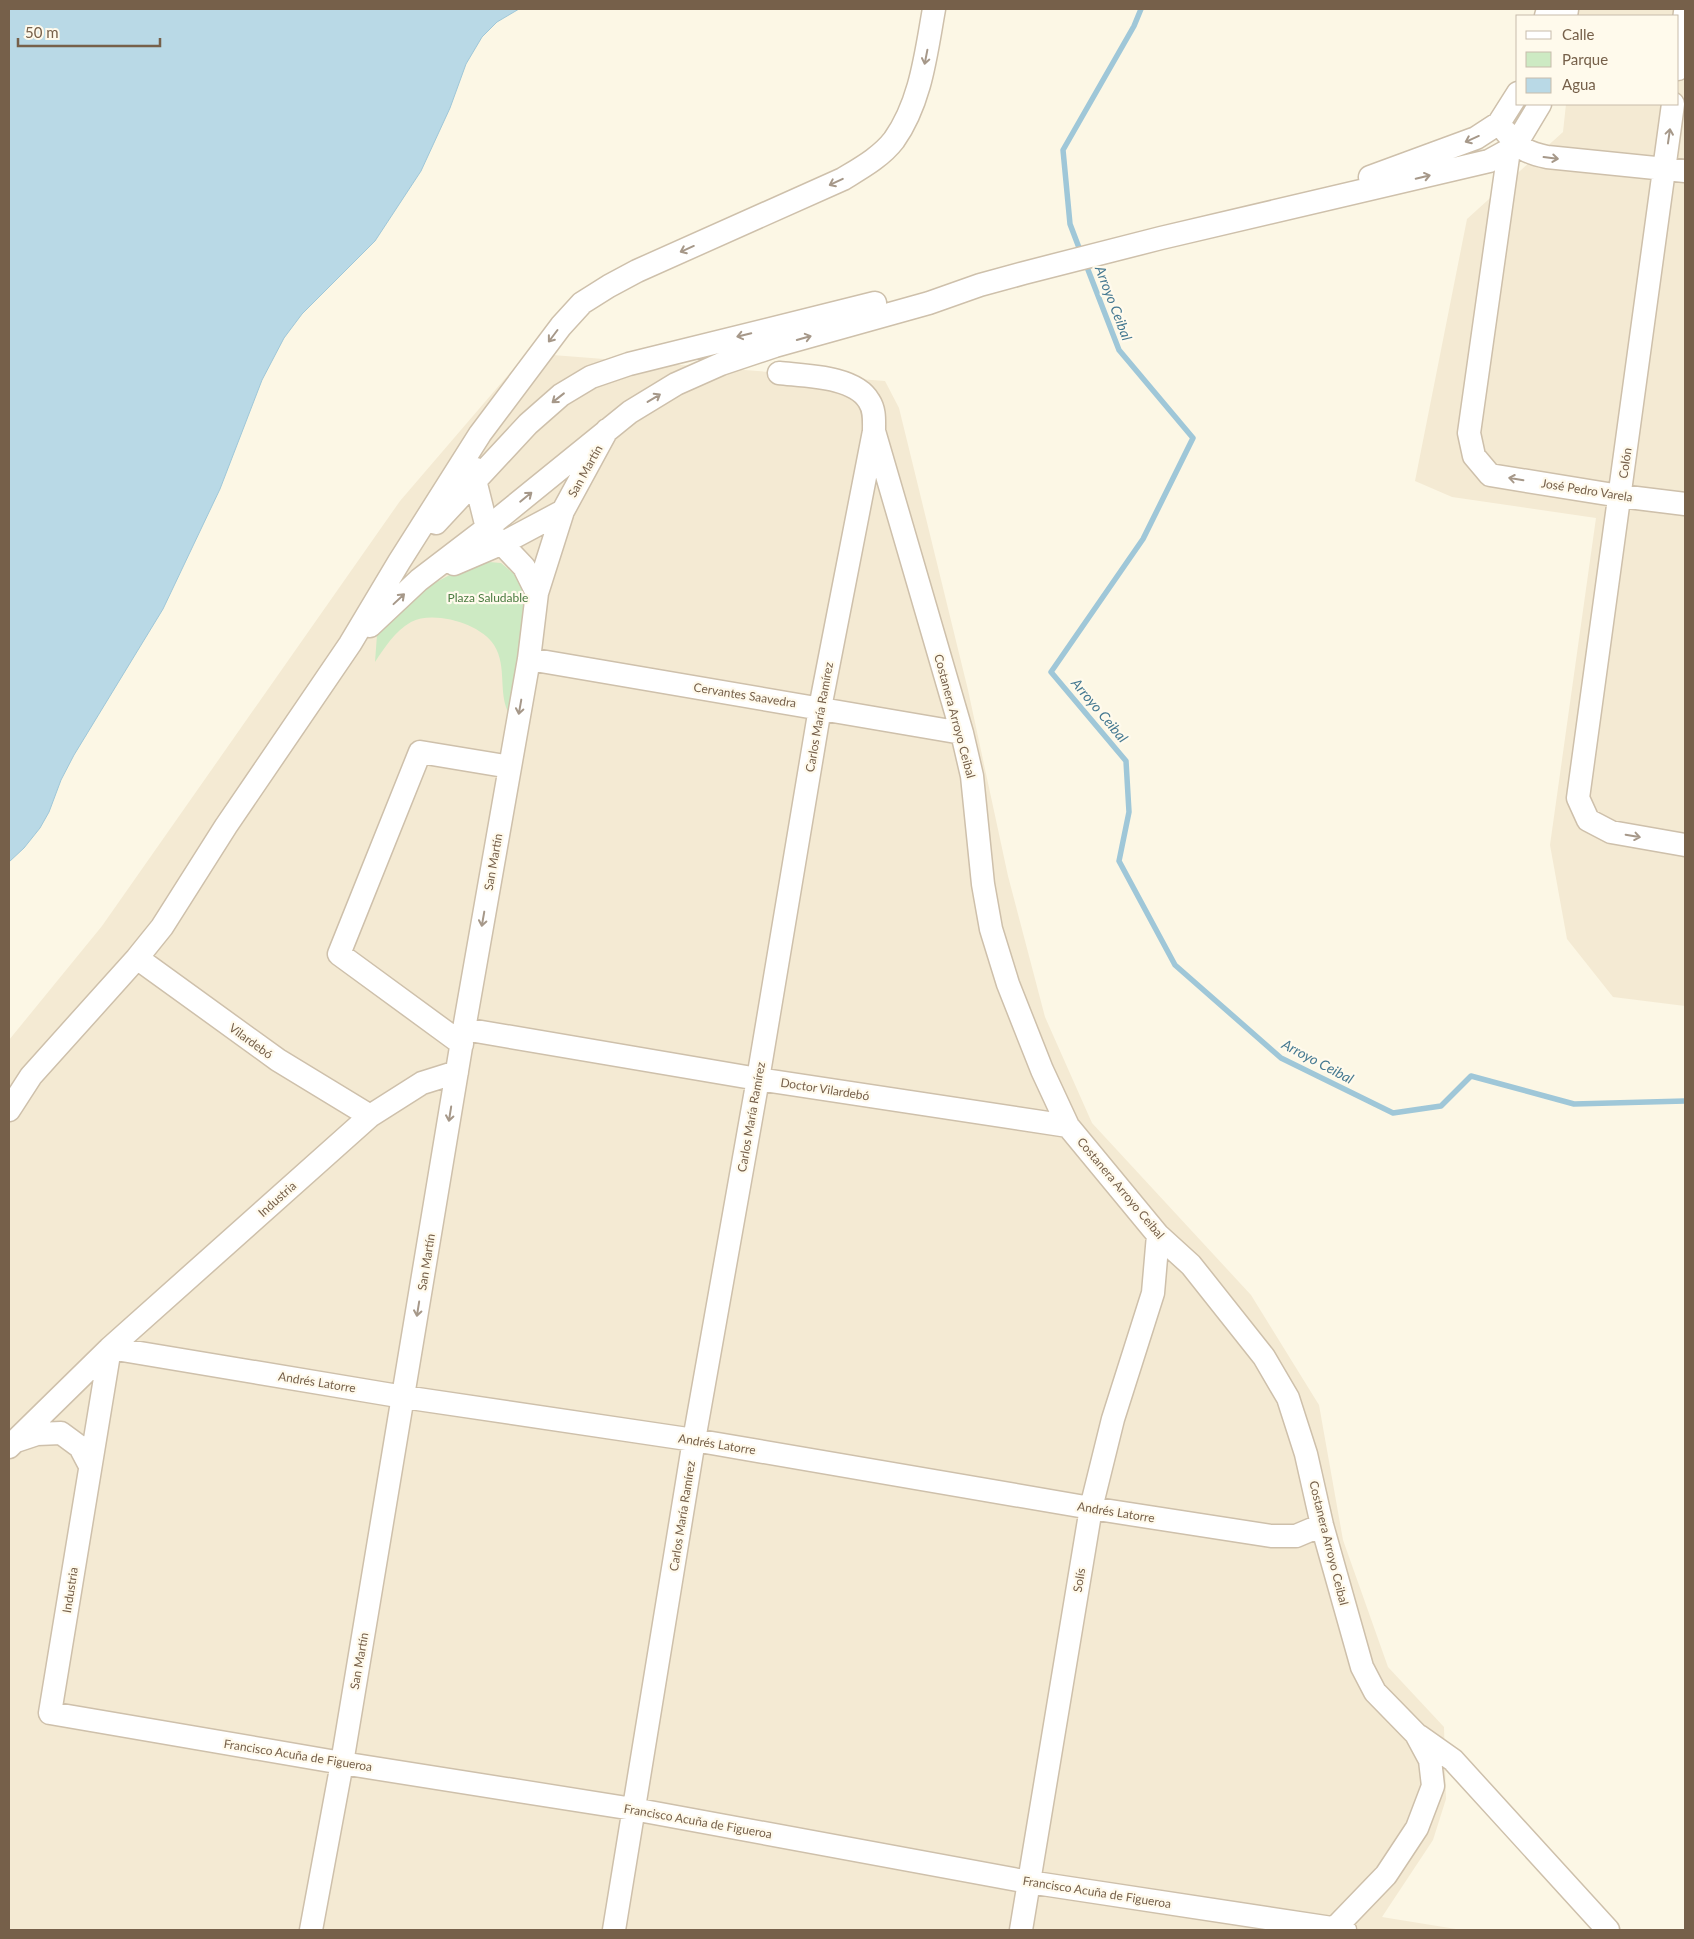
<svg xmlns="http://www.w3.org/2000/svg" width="1694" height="1939" font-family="Lato,sans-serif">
  <rect width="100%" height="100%" fill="#fcf7e5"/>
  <path fill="#f4ead3" d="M1578,9H1685V1006L1613,997L1567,939L1550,845L1596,518L1452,497L1415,481L1467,219L1563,132L1566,104H1678V16H1577Z
    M527,353L885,381L899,408L968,690L1008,876L1045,1017L1092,1123L1251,1295L1319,1405L1343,1540L1388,1667L1444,1727L1446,1799L1433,1840L1382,1917L1462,1930H9V1040L102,926L400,501Z"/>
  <path fill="#cdeac3" d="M489,562L501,563L514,574L525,591L526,615L510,715C497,695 508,667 494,645C481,624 434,610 411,622C395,631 385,647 375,662L377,635L391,614L427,587L461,569Z"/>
  <path fill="#b9d9e6" stroke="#9fc7d8" d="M9,9H519L497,22L482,37L466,64L450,108L421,171L375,241L302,314L284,338L262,380L220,489L163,609L74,755L61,780L49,812L40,828L24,848L9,862Z"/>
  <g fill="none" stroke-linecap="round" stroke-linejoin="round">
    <path stroke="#9fc7d8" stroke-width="5.5" d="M1081,253L1070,224L1063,150L1134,26L1141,9
      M1085,262L1119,350L1193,438L1143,539L1051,672L1126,761L1129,812L1119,861L1175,965L1281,1058L1393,1113L1441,1106L1471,1076L1574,1104L1685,1101"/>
    <g stroke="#cec0ab" stroke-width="25">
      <path id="minor" d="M1546,16L1548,9
        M1566,16L1567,9
        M1678,69L1685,12
        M1673,104L1578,798L1588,820L1611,832L1685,845
        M1506,132C1519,148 1527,153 1547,157L1685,171
        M1509,150L1469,433L1474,456L1490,475L1620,496L1685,504
        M1370,177L1476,138L1499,123L1518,93
        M874,431L962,733L972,776L983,884L991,929L1008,984L1042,1070L1068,1126L1158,1235L1191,1265L1264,1357L1288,1398L1306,1454L1322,1525L1362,1667L1375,1692L1416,1734L1430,1760L1433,1786L1417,1828L1386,1875L1333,1930
        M476,469L475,480L487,528L524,567L537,593
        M436,523L528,424L561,395L591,377L629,364L875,303
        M454,564L503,543L563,511
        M370,626L419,580L487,528L630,412L676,384L721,364L775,346L929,303L980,285L1024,273L1161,238L1489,161L1509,150L1516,144L1540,104
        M529,659L962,733
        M137,958L278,1060L370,1116
        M464,1029L758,1079L1068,1126
        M462,1044L339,954L420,752L510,767
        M9,1110L31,1076L137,958L162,927L226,826L350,644L399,562L480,434L561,326L582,303L609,286L637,271L843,179C861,168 881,157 894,140C921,102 926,53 934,9
        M16,1441L37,1434L61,1433L80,1447L90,1466
        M9,1447L110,1348L370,1116L422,1083L457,1072
        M1322,1525L1296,1536H1271L1091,1508L694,1440L404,1397L110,1348L50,1713L342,1763L633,1809L1029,1882L1345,1930
        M1419,1736L1453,1760L1608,1930
        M311,1930L342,1763L464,1029L529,659L537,593L563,511L607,430
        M614,1930L694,1440L758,1079L820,708L874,431C874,420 875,410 869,401C855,376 805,376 779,373
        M1021,1930L1091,1508L1113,1419L1153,1293L1158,1235"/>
    </g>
    <use href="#minor" stroke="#fff" stroke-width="22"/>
  </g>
  <defs><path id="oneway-shaft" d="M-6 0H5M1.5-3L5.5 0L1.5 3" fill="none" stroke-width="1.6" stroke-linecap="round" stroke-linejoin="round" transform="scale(1.25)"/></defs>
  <g stroke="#a69889">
    <use href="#oneway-shaft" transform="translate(926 57) rotate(101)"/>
    <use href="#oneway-shaft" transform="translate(1669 136) rotate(-82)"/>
    <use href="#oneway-shaft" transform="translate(1472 139) rotate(156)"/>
    <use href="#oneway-shaft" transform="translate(1551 158) rotate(7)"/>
    <use href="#oneway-shaft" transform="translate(1423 177) rotate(-13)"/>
    <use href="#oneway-shaft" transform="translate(836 182) rotate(155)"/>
    <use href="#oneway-shaft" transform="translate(687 249) rotate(156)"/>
    <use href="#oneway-shaft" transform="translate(744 335) rotate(166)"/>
    <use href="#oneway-shaft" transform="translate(553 336) rotate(127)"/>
    <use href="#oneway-shaft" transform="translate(804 338) rotate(-16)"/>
    <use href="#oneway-shaft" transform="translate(558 398) rotate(142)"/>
    <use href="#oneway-shaft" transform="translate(654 398) rotate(-31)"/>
    <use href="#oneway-shaft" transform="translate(1516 479) rotate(-171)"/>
    <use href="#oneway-shaft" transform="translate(526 497) rotate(-39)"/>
    <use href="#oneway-shaft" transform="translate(399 599) rotate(-43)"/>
    <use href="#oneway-shaft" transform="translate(520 707) rotate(100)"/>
    <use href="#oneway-shaft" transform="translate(1633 836) rotate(10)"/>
    <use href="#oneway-shaft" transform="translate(483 919) rotate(100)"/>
    <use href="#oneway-shaft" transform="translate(450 1114) rotate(99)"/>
    <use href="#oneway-shaft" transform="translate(418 1309) rotate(99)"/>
  </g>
  <g text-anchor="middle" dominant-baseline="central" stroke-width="4.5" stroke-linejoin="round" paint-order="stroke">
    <g font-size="12" fill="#76604a" stroke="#fffaec">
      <text transform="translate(1625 463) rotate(-82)">Colón</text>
      <text transform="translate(585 471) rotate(-61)">San Martín</text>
      <text transform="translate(1587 490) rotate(9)">José Pedro Varela</text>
      <text transform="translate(745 695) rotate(9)">Cervantes Saavedra</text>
      <text transform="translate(955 716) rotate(75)">Costanera Arroyo Ceibal</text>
      <text transform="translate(819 717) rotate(-80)">Carlos María Ramírez</text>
      <text transform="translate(493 862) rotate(-80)">San Martín</text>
      <text transform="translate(251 1041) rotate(36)">Vilardebó</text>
      <text transform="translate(825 1089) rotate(9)">Doctor Vilardebó</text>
      <text transform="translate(751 1117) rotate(-80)">Carlos María Ramírez</text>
      <text transform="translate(1121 1188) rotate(50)">Costanera Arroyo Ceibal</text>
      <text transform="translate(277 1199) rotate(-42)">Industria</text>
      <text transform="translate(426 1262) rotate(-81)">San Martín</text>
      <text transform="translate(317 1382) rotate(9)">Andrés Latorre</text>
      <text transform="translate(717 1444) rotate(9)">Andrés Latorre</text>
      <text transform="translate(1116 1512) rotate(9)">Andrés Latorre</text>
      <text transform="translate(682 1516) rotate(-81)">Carlos María Ramírez</text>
      <text transform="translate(1329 1543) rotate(76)">Costanera Arroyo Ceibal</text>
      <text transform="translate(1079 1580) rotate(-81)">Solís</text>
      <text transform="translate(70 1590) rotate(-81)">Industria</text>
      <text transform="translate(359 1661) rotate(-80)">San Martín</text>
      <text transform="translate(298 1755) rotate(9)">Francisco Acuña de Figueroa</text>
      <text transform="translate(698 1821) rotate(10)">Francisco Acuña de Figueroa</text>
      <text transform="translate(1097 1892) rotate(9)">Francisco Acuña de Figueroa</text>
    </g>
    <g font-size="12" fill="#4b7c42" stroke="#fffaec">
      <text x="488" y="597">Plaza Saludable</text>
    </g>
    <g font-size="14" font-style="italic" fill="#467991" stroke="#fffaec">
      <text transform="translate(1114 303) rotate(69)">Arroyo Ceibal</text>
      <text transform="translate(1100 710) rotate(50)">Arroyo Ceibal</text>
      <text transform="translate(1318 1061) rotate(28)">Arroyo Ceibal</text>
    </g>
  </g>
  <rect width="1694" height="1939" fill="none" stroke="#76604a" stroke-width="20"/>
  <rect x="1516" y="15" width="162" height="90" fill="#fffaec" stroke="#c8bcab"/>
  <rect x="1526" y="31" width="25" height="8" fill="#ffffff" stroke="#c8bcab"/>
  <text x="1562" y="40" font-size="15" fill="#76604a">Calle</text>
  <rect x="1526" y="52" width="25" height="15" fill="#cdeac3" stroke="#c8bcab"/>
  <text x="1562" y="65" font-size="15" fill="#76604a">Parque</text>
  <rect x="1526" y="78" width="25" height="15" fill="#b9d9e6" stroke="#c8bcab"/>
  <text x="1562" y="90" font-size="15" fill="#76604a">Agua</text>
  <path d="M18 38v8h142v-8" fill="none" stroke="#76604a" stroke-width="2.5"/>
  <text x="25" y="38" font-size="15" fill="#76604a" stroke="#fffaec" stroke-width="4" paint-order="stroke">50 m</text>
</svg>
